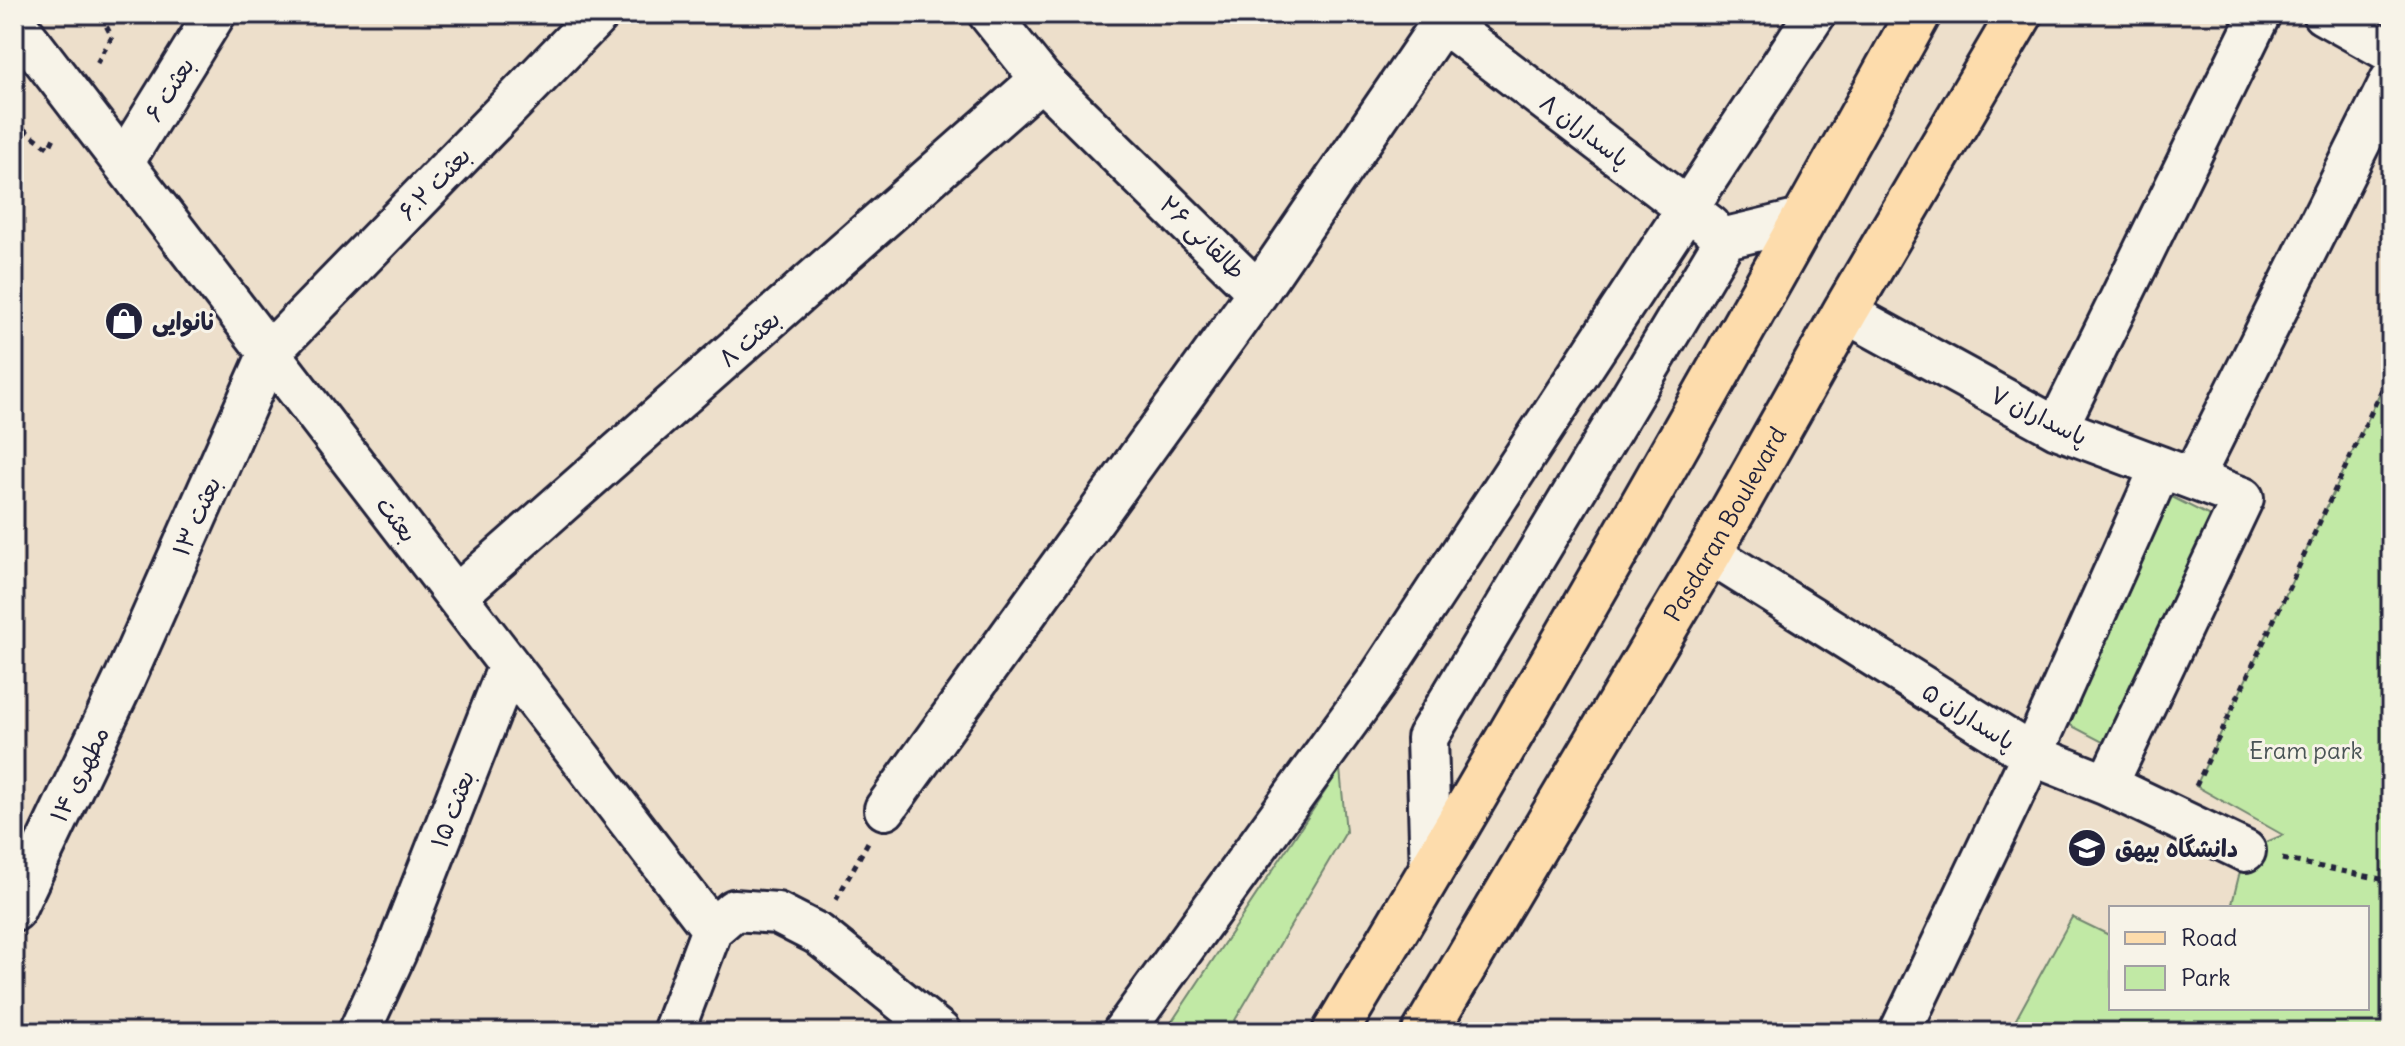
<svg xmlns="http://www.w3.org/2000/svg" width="2405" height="1046" font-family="Delius,'Playpen Sans Arabic',sans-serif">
  <rect width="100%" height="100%" fill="#eddfcb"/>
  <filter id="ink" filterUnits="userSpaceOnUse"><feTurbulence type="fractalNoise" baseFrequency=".0125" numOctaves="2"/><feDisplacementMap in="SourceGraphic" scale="16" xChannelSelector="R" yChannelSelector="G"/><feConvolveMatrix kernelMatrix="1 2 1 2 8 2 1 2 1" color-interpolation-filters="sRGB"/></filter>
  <g filter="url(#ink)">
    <path fill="#c1e9a5" stroke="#728670" stroke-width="2" d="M2391,370V1032H2009L2072,917L2111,936V1008H2367V908H2231L2245,851L2283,835L2196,786Z
      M2164,493L2222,522L2114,748L2053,716Z
      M1340,769L1346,832L1228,1032H1165Z"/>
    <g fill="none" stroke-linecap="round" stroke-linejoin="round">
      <g stroke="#22223b" stroke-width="46">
        <path id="minor" d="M989,14L1041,79L1258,292L1448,14
          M2323,14L2391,52
          M14,21L712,929
          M1443,22L1710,226
          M123,163L215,14
          M1845,312L2057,428L2243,498L2107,785
          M2057,428L2260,14
          M2193,478L2391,80
          M1709,553L2032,755L2107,785L2245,851
          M456,596L1041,79
          M885,809L1258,292
          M1431,872L1427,738L1726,238L1805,219
          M14,911L124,680L269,353L599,14
          M712,929L734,910L777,913L818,934L940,1032
          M359,1032L396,952L509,665
          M673,1032L712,929
          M1123,1032L1377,681L1815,14
          M1900,1032L2032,755L2161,467"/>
      </g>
      <g stroke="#22223b" stroke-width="50">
        <g id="primary">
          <path d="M1335,1032C1536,697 1729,356 1918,14"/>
          <path id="s1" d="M1425,1032L1709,553L1845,312L2020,14"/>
        </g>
      </g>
      <path stroke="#22223b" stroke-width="5" stroke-dasharray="6 6" stroke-linecap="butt" d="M97,63L112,37L100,14
        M14,122L49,148L54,138
        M2196,786L2391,370
        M2282,859L2391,881
        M836,900L868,842"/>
      <use href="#minor" stroke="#f7f3e8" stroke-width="40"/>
      <use href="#primary" stroke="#fddcac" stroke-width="44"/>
    </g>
  </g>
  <defs>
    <g id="shop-disc" transform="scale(2)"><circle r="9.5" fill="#22223b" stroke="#f7f3e8"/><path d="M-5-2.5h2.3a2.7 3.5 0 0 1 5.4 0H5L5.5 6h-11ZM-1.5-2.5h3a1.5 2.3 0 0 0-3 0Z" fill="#fff"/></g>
    <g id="university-disc" transform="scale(2)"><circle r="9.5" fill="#22223b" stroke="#f7f3e8"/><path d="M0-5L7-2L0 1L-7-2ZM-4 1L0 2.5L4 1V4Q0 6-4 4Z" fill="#fff"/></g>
  </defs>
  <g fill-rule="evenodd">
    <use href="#shop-disc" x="124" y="321"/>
    <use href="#university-disc" x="2087" y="848"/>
  </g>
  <g text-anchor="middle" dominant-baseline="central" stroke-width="6" stroke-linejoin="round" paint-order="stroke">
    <g font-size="24" fill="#22223b" stroke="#f7f3e8">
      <text transform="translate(169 89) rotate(-58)">بعثت ۶</text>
      <text transform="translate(1585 130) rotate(37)">پاسداران ۸</text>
      <text transform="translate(434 183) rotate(-46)">بعثت ۶.۲</text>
      <text transform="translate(1203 237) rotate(44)">طالقانی ۲۶</text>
      <text transform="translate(749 338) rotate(-41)">بعثت ۸</text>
      <text transform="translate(2039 415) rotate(26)">پاسداران ۷</text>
      <text transform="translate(196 516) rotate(-66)">بعثت ۱۳</text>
      <text transform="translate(397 519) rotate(53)">بعثت</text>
      <text stroke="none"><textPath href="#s1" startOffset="590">Pasdaran Boulevard</textPath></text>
      <text transform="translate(1969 716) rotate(32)">پاسداران ۵</text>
      <text transform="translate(79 774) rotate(-64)">مطهری ۱۴</text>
      <text transform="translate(452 809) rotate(-69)">بعثت ۱۵</text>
    </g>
    <g font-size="24" font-weight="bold" fill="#22223b" stroke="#f7f3e8" text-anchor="start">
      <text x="152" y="321">نانوایی</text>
      <text x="2115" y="848">دانشگاه بیهق</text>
    </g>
    <g font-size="24" fill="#4a5456" stroke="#f7f3e8">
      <text x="2306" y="750">Eram park</text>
    </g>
  </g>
  <rect width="2405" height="1046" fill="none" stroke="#f7f3e8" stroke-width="48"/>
  <rect x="24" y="24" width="2357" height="998" fill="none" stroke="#22223b" stroke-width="3" filter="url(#ink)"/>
  <rect x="2109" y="906" width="260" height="104" fill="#f7f3e8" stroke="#a29fa3" stroke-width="2"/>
  <rect x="2125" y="932" width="40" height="12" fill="#fddcac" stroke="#a29fa3" stroke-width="2"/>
  <text x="2181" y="946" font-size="24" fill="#22223b">Road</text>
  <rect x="2125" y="966" width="40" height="24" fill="#c1e9a5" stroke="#a29fa3" stroke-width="2"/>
  <text x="2181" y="986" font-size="24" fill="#22223b">Park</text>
</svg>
